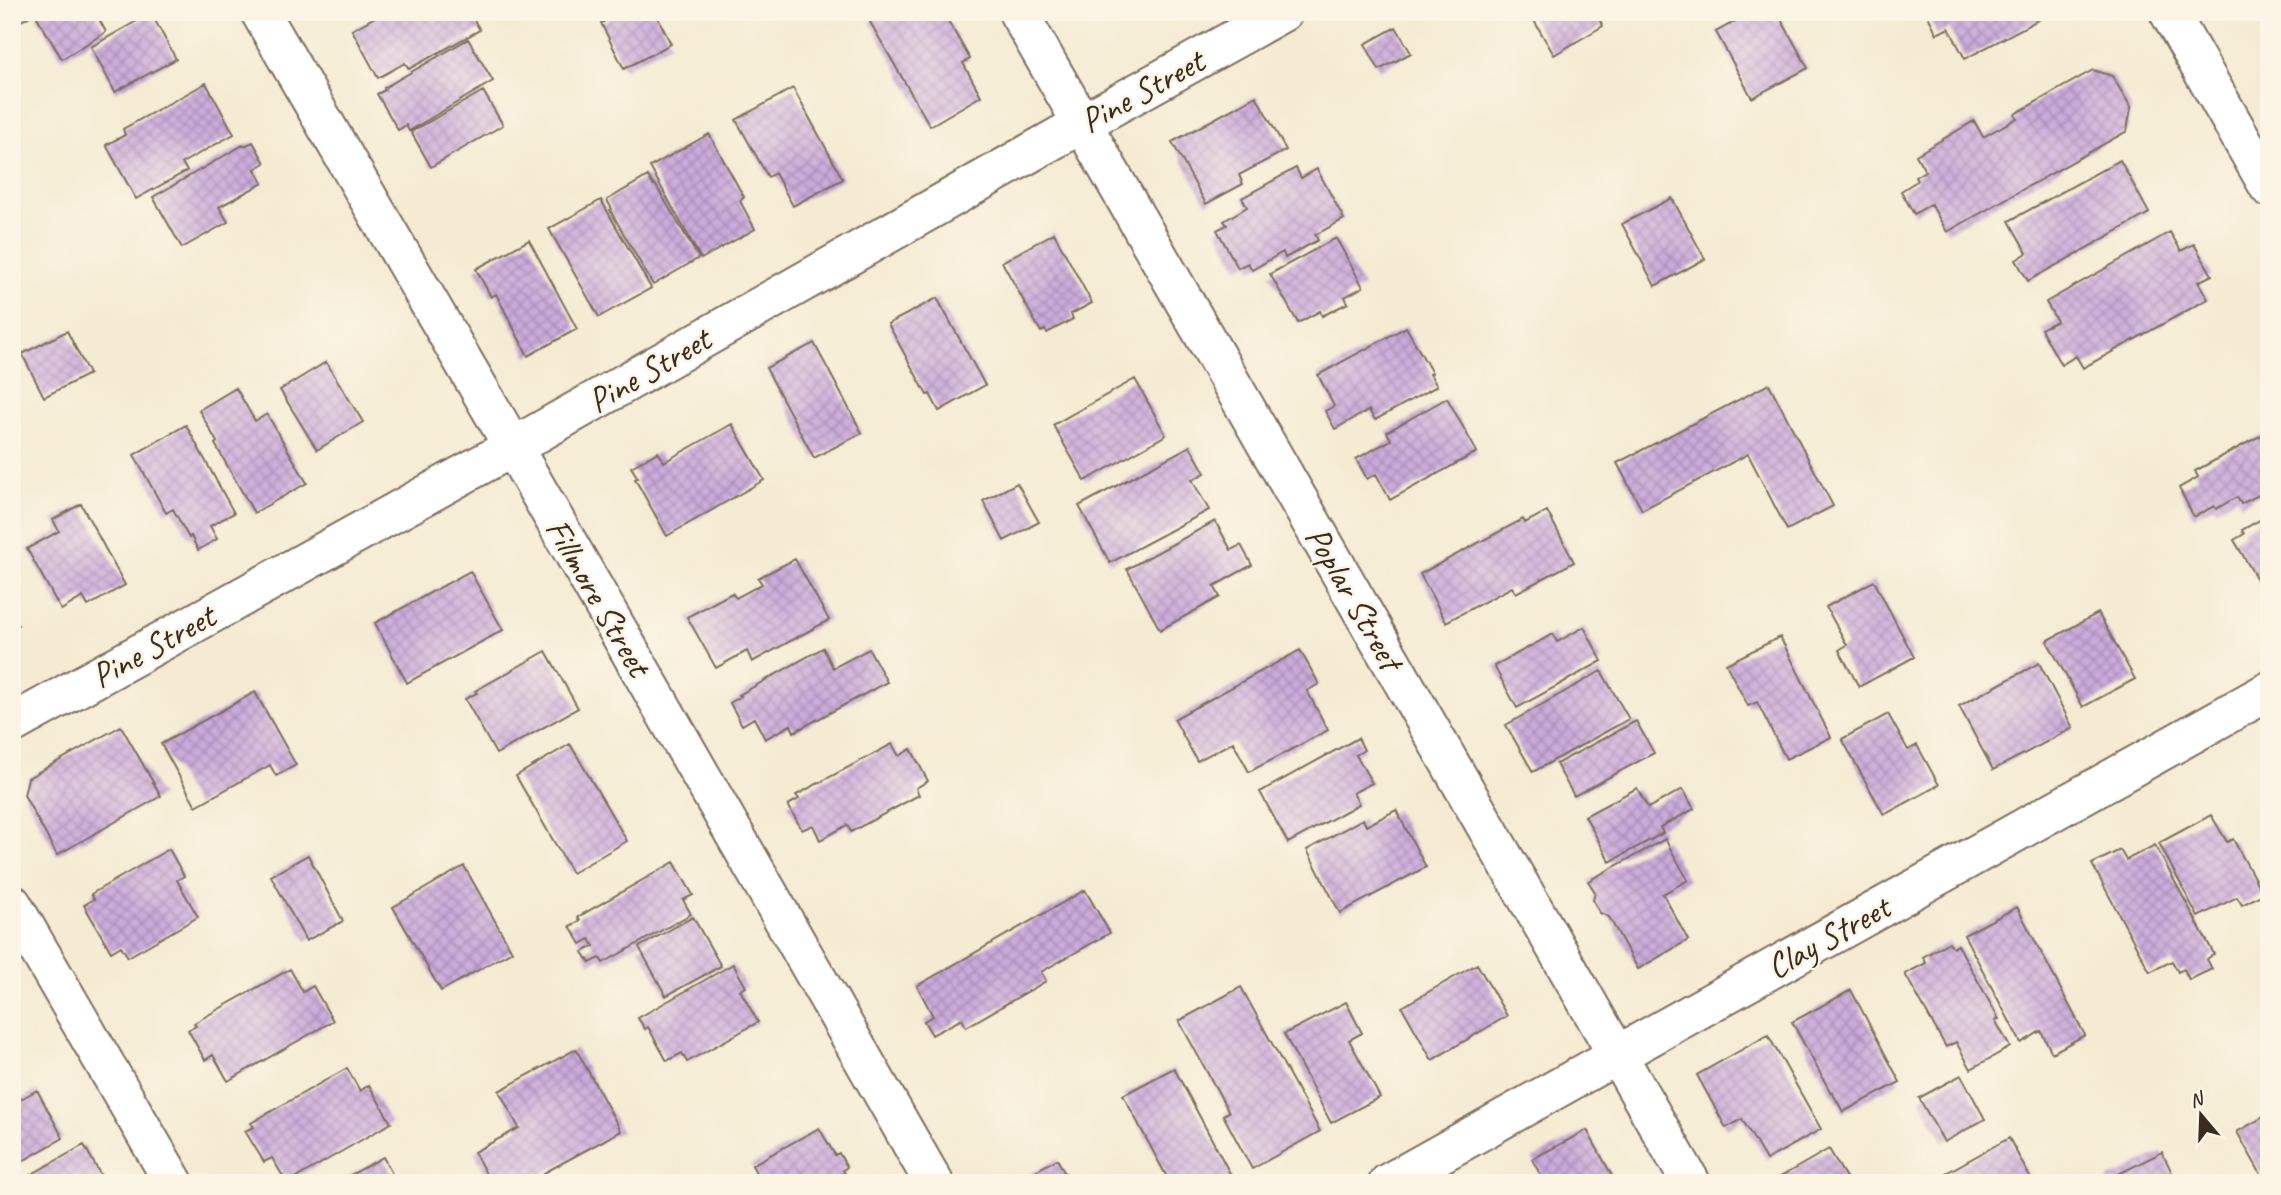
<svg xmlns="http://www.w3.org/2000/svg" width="2281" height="1195" font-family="Caveat,sans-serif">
  <defs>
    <pattern id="building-cross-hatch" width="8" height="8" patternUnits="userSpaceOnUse" patternTransform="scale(1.75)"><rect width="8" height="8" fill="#cbabdc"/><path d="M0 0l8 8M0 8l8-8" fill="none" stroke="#a68bb2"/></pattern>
  </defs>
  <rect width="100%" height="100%" fill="#fcf5e5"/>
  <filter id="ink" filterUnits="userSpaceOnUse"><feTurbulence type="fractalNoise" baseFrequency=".0143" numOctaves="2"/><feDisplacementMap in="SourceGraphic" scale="14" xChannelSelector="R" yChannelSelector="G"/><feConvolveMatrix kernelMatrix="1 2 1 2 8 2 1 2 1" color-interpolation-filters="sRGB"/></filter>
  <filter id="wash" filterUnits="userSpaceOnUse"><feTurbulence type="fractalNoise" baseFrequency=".00686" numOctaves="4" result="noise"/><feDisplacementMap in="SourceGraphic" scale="28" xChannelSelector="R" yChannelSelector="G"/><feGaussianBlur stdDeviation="1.57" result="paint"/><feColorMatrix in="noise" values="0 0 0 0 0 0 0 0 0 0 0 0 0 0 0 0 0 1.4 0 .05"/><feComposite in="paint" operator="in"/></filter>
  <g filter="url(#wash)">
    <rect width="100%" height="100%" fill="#f5ebd3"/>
    <g id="blocks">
      <path fill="url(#building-cross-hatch)" d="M12,12H37L16,24L12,18Z
        M45,12H95L106,32L62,59L37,17Z
        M384,12H469L480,30L409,69L405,63L378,78L352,30Z
        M621,12H655L671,44L624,69L601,23Z
        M887,12H943L970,59L963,63L981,96L930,126L870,22Z
        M1529,12H1595L1603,26L1554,55Z
        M1752,12H1777L1808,68L1752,98L1716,32Z
        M1926,12H2053L1965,59L1949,28L1937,34Z
        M151,13L176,59L115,92L91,47Z
        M1396,27L1411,53L1379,70L1365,44Z
        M468,39L493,81L409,131L406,125L398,130L377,94L385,90L384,88Z
        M2093,70L2112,76L2131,107L2127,131L1947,232L1931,204L1914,214L1901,191L1917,181L1915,177L1925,171L1916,155L1974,121L1983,137L2017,118L2015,114Z
        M206,83L234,134L182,163L187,171L136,199L106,145L125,135L123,129Z
        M793,88L843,179L793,206L775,173L768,177L736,120Z
        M483,91L503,125L431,167L411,132Z
        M1256,96L1286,150L1239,175L1243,184L1206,204L1172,142Z
        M709,134L744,197L740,201L755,229L701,259L650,167Z
        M253,142L265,163L255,169L263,183L219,207L228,222L182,248L153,197L243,145L244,146Z
        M2120,160L2149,213L2028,281L2016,260L2027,253L2009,221Z
        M1296,168L1301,178L1317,169L1344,219L1315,235L1318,240L1285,258L1283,252L1252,270L1248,263L1238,268L1217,230L1227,225L1224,221L1247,207L1242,198Z
        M648,176L653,185L655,184L699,258L653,285L610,210L612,209L607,200Z
        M1672,198L1705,259L1655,286L1622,224Z
        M601,200L651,288L599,317L549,229Z
        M2170,232L2181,251L2194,244L2212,275L2198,282L2208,299L2083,368L2076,356L2061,365L2041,329L2057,321L2046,302Z
        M1054,233L1092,303L1071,314L1073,319L1047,333L1045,330L1041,332L1002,262Z
        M1336,238L1363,287L1345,297L1348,303L1322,316L1320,311L1298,323L1270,274Z
        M529,240L577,329L528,356L496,294L491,297L476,269Z
        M937,298L985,385L939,411L930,394L927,395L888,324Z
        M1406,327L1432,373L1430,374L1437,386L1375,420L1369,410L1335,429L1325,411L1334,406L1318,375Z
        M67,331L89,374L44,397L22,354Z
        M814,343L862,433L814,458L766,368Z
        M326,362L363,422L317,450L280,390Z
        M1135,379L1166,435L1085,481L1053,425Z
        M1769,384L1833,506L1787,530L1748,454L1642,510L1617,463Z
        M236,388L255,421L267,414L307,483L254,513L215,444L217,442L199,410Z
        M1447,398L1477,452L1390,500L1376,474L1367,479L1356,459L1391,440L1387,432Z
        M732,424L764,480L667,536L635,479L638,478L631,467L658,452L664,462Z
        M186,425L234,513L210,526L217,539L198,550L191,536L189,538L173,509L166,513L134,455Z
        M2269,431V490L2241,504L2237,497L2216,509L2214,506L2194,517L2179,488L2198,477L2195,471Z
        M1190,446L1205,473L1192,480L1209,510L1110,563L1079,506Z
        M1017,483L1039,522L1004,541L983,501Z
        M81,504L125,585L88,606L83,597L61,610L27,549L59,531L53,520Z
        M1547,511L1574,562L1516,593L1512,587L1446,622L1420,574L1523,519L1525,523Z
        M2269,515V575L2258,581L2234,540L2244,534L2242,530Z
        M1215,521L1231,550L1241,545L1252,565L1214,586L1220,597L1160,630L1127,569Z
        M795,559L829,620L752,662L747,651L716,668L687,617L732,593L736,598L762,584L758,578Z
        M470,571L503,630L407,683L375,623Z
        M1874,581L1914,657L1859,687L1839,650L1847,645L1826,607Z
        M12,609L16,615L13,617L18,625L12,628Z
        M2098,613L2135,679L2083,707L2047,641Z
        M1584,627L1602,661L1517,708L1494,666L1553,634L1557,642Z
        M1780,637L1831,737L1786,759L1757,702L1748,706L1726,664Z
        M823,648L833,668L869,649L887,682L794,732L791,725L765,739L754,718L742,725L730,703L741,696L739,695Z
        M1300,650L1319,684L1307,691L1328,730L1249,772L1233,742L1197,761L1174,719Z
        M546,651L578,708L496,754L465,699L477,693L475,691Z
        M2039,663L2073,728L1993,770L1959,706Z
        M1601,671L1629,719L1533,772L1506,725Z
        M255,692L296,765L276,776L270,765L196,806L161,744Z
        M1888,714L1908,750L1917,745L1939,785L1884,815L1842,739Z
        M1636,721L1654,753L1574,796L1556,764Z
        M121,726L161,796L57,855L24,795L28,778Z
        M1358,738L1364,750L1356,755L1372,783L1353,793L1359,804L1288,843L1260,792Z
        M570,744L627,841L572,873L516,776Z
        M892,744L899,756L911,749L928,781L916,788L919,795L851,832L847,825L820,840L813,825L802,830L788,805L799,799L796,795Z
        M1637,788L1648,808L1683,789L1694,809L1660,827L1663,833L1610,862L1585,816Z
        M1396,810L1426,867L1340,913L1307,850L1363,819L1366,826Z
        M2211,815L2227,842L2233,839L2263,894L2242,905L2237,897L2198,917L2159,843Z
        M1665,839L1688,880L1663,894L1688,940L1638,969L1609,917L1600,913L1593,900L1595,892L1588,881Z
        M2155,845L2214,954L2207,959L2212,969L2189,980L2184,969L2178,972L2172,961L2150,972L2092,864L2120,850L2126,860Z
        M169,849L184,876L177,880L198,917L128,957L121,946L111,952L84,905L94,899L91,894Z
        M308,855L343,921L306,941L271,876Z
        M674,862L693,895L683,900L691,914L603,963L600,958L590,963L583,952L594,946L590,939L581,944L570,926L580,921L578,917Z
        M464,866L512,951L441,991L393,907Z
        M1085,890L1110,933L1041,972L1046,981L966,1027L962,1019L932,1035L924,1021L933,1016L917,986Z
        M2017,907L2085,1035L2052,1053L2041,1031L2021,1043L1964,935Z
        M693,917L721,966L666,996L639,947Z
        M1949,942L1953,948L1958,945L1999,1019L1995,1020L2010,1047L1971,1069L1956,1042L1946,1047L1905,974L1926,963L1923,957Z
        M733,964L746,987L740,990L758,1022L687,1062L682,1053L667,1061L648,1027L645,1029L638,1018Z
        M1477,964L1507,1016L1432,1060L1402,1007Z
        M290,969L303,992L313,986L333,1021L228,1081L213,1055L205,1060L188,1030L196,1026L194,1023Z
        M1241,987L1320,1131L1252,1169L1223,1115L1229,1112L1179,1021Z
        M1851,990L1900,1082L1843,1112L1832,1092L1831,1093L1792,1022Z
        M1346,1002L1362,1033L1349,1040L1380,1097L1331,1123L1284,1034Z
        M1768,1035L1821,1129L1766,1160L1742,1119L1726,1128L1697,1075Z
        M576,1049L621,1131L544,1173L549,1183H491L474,1152L519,1128L499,1091Z
        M347,1068L360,1091L369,1085L391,1123L287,1183L272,1158L264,1162L245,1131L254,1127L251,1123Z
        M1174,1068L1235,1183H1170L1123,1095Z
        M1961,1075L1985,1119L1944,1142L1919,1098Z
        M37,1090L63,1138L12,1167V1104Z
        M2269,1114V1175L2263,1178L2237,1132Z
        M819,1128L835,1155L839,1153L847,1167L843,1170L847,1178L838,1183H761L752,1165Z
        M1587,1130L1616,1183H1545L1532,1159Z
        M2009,1138L2033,1183H1928Z
        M84,1145L105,1183H16Z
        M1829,1149L1849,1183H1777L1775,1180Z
        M2162,1152L2177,1183H2109L2107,1180Z
        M383,1157L397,1183H336Z
        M1057,1159L1070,1183H1014Z"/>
    </g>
  </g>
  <g filter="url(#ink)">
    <use href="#blocks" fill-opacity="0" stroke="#7c6e5d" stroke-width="2"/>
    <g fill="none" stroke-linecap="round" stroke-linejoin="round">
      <g stroke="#7c6e5d" stroke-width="42">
        <path id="street" d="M260,12L513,447L934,1183
          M1018,12L1691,1183
          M12,724L513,447L1081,124L1283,12
          M12,904L174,1183
          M1388,1183L2269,691"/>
      </g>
      <g stroke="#7c6e5d" stroke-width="42">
        <path id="secondary" d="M2169,12L2269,187"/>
      </g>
      <use href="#street" stroke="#fff" stroke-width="38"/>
      <use href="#secondary" stroke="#fff" stroke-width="38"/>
    </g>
  </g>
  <g text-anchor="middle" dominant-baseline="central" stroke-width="5" stroke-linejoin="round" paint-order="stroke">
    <g font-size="35" fill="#3b2a1e" stroke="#fcf5e5">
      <text transform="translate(1142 91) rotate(-29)">Pine Street</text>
      <text transform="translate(649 370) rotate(-30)">Pine Street</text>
      <text transform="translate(598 597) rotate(60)">Fillmore Street</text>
      <text transform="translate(1354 598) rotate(60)">Poplar Street</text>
      <text transform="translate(153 646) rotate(-29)">Pine Street</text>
      <text transform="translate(1828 937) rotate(-29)">Clay Street</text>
    </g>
  </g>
  <rect width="2281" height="1195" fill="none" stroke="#fcf5e5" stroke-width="42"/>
  <g transform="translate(2201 1115) rotate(341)" stroke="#fcf5e5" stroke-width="5" paint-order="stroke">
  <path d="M0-5L12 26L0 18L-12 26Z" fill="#3b2a1e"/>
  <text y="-10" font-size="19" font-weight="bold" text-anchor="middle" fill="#3b2a1e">N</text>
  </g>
</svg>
